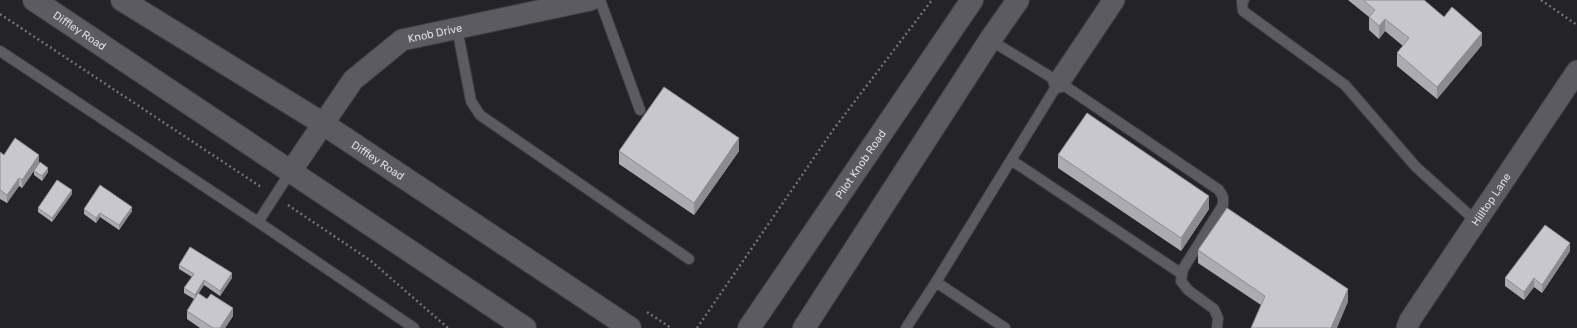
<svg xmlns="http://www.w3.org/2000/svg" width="1577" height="328" font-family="Rubik,sans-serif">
  <rect width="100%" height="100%" fill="#242327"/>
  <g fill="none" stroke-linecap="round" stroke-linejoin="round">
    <g stroke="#3f3e42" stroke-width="12">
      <path id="lane" d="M600,0L640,110
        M1244,0L1242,2L1243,11L1345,85L1416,167L1476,221
        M457,28L471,101L480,115L689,259
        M990,40L1059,82L936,282L1005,328
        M0,51L258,222L414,328
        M1059,82L1219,190L1223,197V205L1183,269L1181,281L1188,290L1214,309L1218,318L1217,328
        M1011,160L1182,274
        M258,222L291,171
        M906,328L936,282"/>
    </g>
    <g stroke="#3f3e42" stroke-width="23">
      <g id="street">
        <path d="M1059,82L1114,0"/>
        <path id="s1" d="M291,171L353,80L402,40L590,0"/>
        <path id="s2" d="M1407,328L1410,320L1577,71"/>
      </g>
    </g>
    <g stroke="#3f3e42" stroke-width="24">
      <g id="secondary">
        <path id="s3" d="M34,0L525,328"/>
        <path id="s4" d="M122,0L322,123L630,328"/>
        <path id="s5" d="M749,328L972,0"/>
        <path d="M804,328L990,40L1018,0"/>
      </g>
    </g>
    <path stroke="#727175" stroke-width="2.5" stroke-dasharray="2 3" stroke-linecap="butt" d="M1541,0L1577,25
      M0,14L261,187
      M288,205L371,261L448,328
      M647,312L671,328
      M697,328L833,130L932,0"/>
    <use href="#lane" stroke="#5c5b61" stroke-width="10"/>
    <use href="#street" stroke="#5c5b61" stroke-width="21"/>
    <use href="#secondary" stroke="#5c5b61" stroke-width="22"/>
  </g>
  <path fill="#adabb1" d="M1348,0H1424L1444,17L1482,45L1437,99L1397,66V53L1403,46L1385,31L1379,39L1369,30V17Z
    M619,151H739L694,215L619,164Z
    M0,152L4,155L39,163L48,172L42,181L34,175V171L22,188L19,186L7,203L0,199Z
    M1058,155L1209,209L1181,251L1058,168Z
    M72,194L52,222L38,212V208Z
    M84,209L132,211L119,230L100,217L96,223L84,214Z
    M1198,250L1348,302L1261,305L1198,263Z
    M1570,251L1542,293L1534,287L1524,300L1505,286V278Z
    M179,265L232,278L220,296L204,285L198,294L233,316L225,328H200L187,319V311L194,299L184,293V288L192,277L179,269Z"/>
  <path fill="#8d8b90" d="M1385,19V31L1379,39V26Z
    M1482,33V45L1437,99V87Z
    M739,138V151L694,215V203Z
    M39,155V163L22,188V180Z
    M48,168V172L42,181V176Z
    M19,178V186L7,203V195Z
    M72,190V194L52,222V218Z
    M1209,196V209L1181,251V238Z
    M132,207V211L119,230V225Z
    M100,213V217L96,223V218Z
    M1570,243V251L1542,293V285Z
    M232,273V278L220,296V291Z
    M1534,278V287L1524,300V292Z
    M204,280V285L195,299V295Z
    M1348,289V302L1337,328H1331Z
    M233,308V316L225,328H220Z"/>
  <path fill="#c9c7ce" stroke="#8d8b90" d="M1363,0H1424L1444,17L1452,7L1482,33L1437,87L1397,53L1409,38L1385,19L1379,26L1369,17L1375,10Z
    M664,87L739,138L694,203L619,151Z
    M1087,113L1209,196L1181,238L1058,155Z
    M15,138L39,155L22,180L19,178L7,195L0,190V152L4,155Z
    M40,162L48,168L42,176L34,171Z
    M57,180L72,190L52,218L38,208Z
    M100,185L132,207L119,225L100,213L96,218L84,209Z
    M1227,208L1348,289L1331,328H1251L1265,296L1198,250Z
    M1545,225L1570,243L1542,285L1534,278L1524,292L1505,278Z
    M190,247L232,273L220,291L204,280L195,295L184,288L194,274L179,265Z
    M198,293L207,299L211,294L233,308L220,328H213L187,311Z"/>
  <g text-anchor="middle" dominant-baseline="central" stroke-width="4" stroke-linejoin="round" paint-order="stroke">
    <g font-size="11" fill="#dfdee1" stroke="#242327">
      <text stroke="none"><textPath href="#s3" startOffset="55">Diffley Road</textPath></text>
      <text stroke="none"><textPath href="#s1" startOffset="207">Knob Drive</textPath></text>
      <text stroke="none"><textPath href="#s4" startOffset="302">Diffley Road</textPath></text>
      <text stroke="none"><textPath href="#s5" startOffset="198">Pilot Knob Road</textPath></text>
      <text stroke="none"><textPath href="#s2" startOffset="154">Hilltop Lane</textPath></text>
    </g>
  </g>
</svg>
